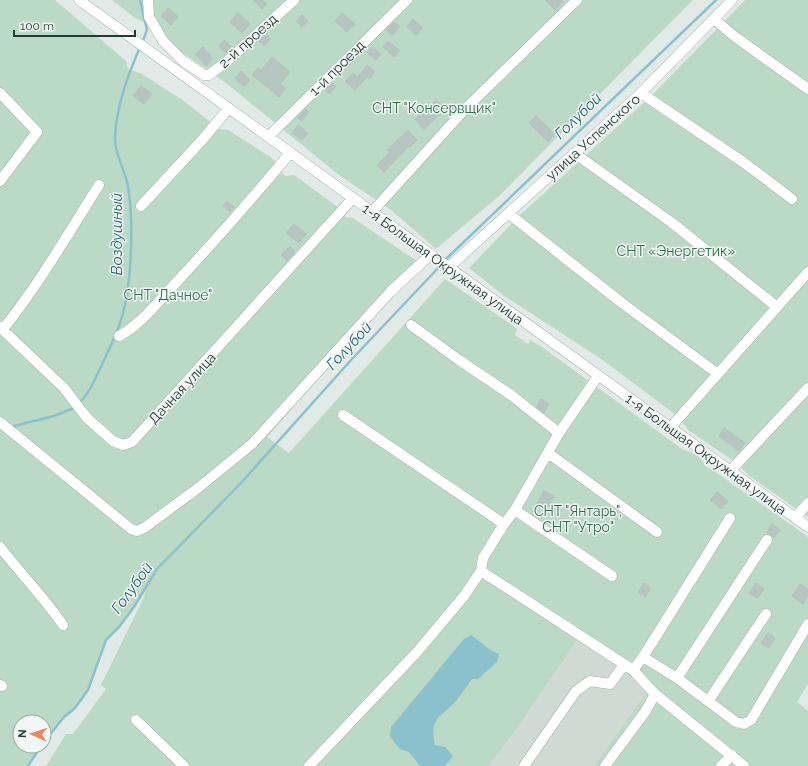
<svg xmlns="http://www.w3.org/2000/svg" width="808" height="766" font-family="Raleway,sans-serif">
  <rect width="100%" height="100%" fill="#e1eae6"/>
  <path fill="#cfdad5" d="M579,638L648,690L594,766H488L503,748Z"/>
  <path fill="#bbdac5" d="M0,0H55L126,61L128,69L142,74L184,101L219,129L228,130L269,156L281,166L282,173L286,176L294,175L342,210L345,213V217L353,218L420,263L267,437L289,453L445,279L509,323L517,329L515,335L528,344L530,340L542,347L682,449C691,452 702,456 705,466C719,473 730,483 744,492C765,507 787,521 808,537V684L797,702L808,711V766H594L648,690L579,638L503,748L488,766H46L66,734H73L106,689L101,685L143,599L147,588L119,627L106,640L88,690L75,708L64,717L44,742V722H20V746H41L28,766H0Z
    M112,0H693L499,196L436,249L391,210L339,175L226,83L180,51L157,28L135,18Z
    M745,0H808V517L748,475L738,464L688,430L680,418L604,361L503,295L469,268L521,214L649,98Z"/>
  <path fill="#8bc0cd" d="M471,635L492,651L499,654L497,662L478,679H472C467,686 461,695 455,702C440,718 429,718 435,745L445,747L453,756L445,766H420L409,752L400,749L390,737L391,727L464,639Z"/>
  <g fill="none" stroke-linecap="round" stroke-linejoin="round">
    <path stroke="#8bc0cd" stroke-width="2.5" d="M140,0L147,30L142,43
      M444,261L716,0
      M79,403C90,393 94,380 101,367C107,353 115,338 120,323C132,289 134,223 128,187C126,171 114,154 115,138C116,107 128,75 140,47
      M10,427L54,416L76,407
      M44,742L64,717L75,708L88,690L106,640L119,627L134,607L157,569L241,483L352,359L441,265
      M28,766L41,746"/>
  </g>
  <path fill="#b6c5c0" stroke="#b3c4be" d="M253,0H262L267,4L262,9Z
    M545,0H564L555,10Z
    M168,8L178,17L171,25L161,16Z
    M238,13L250,24L242,33L230,22Z
    M342,13L355,24L347,32L335,21Z
    M302,15L308,21L302,27L296,21Z
    M413,19L423,28L416,35L407,27Z
    M394,22L400,27L392,35L386,30Z
    M266,35L271,39L264,46L259,41Z
    M224,40L232,47L226,53L219,46Z
    M388,41L400,51L394,57L383,47Z
    M203,47L213,59L206,66L195,54Z
    M372,47L381,54L376,60L367,53Z
    M272,57L290,72L280,84L286,88L279,97L252,75L258,68L261,70Z
    M367,65L375,71L370,79L367,77L355,90L345,81L353,73L358,77Z
    M241,71L250,80L244,87L235,78Z
    M332,83L336,86L330,94L325,90Z
    M141,86L152,94L144,104L133,96Z
    M436,100L446,109L424,129L415,119Z
    M305,109L309,112L302,121L297,118Z
    M536,116L555,134L548,142L529,123Z
    M298,125L308,133L302,140L292,133Z
    M408,130L417,140L410,147L409,146L384,172L377,165L390,152L387,150Z
    M227,201L234,207L230,212L223,206Z
    M294,224L307,234L299,243L286,233Z
    M290,246L295,252L287,261L281,255Z
    M541,399L549,404L544,413L536,407Z
    M724,428L745,443L739,451L719,436Z
    M544,491L554,496L547,510L536,505Z
    M717,492L728,501L721,509L710,500Z
    M772,524L780,530L774,538L767,532Z
    M644,583L651,588L645,597L638,592Z
    M756,583L764,589L758,598L749,593Z
    M800,584L808,589V596L803,604L792,596Z
    M768,633L775,638L769,648L761,643Z"/>
  <g fill="none" stroke-linecap="round" stroke-linejoin="round">
    <g stroke="#a4b2ad" stroke-width="11">
      <path id="minor" d="M79,0L808,527
        M148,0L149,17L163,41L183,61L204,75H209L226,62L294,0
        M714,19L734,36L808,89
        M0,93L37,132L0,181
        M641,93L743,162L792,199
        M268,137L407,0
        M574,153L671,222L777,307
        M141,206L203,139L228,109
        M372,212L466,108L577,0
        M509,214L622,303L718,374
        M448,268L641,93L732,0
        M411,325L459,360L511,395L559,433
        M0,327L64,388L87,418L113,441L123,445L132,442L353,198
        M3,329C39,284 68,234 99,185
        M119,336C140,325 156,304 172,287C213,243 252,199 290,153
        M343,415L504,524
        M0,422L131,529L137,531L144,528L198,488L253,443L391,291L430,255
        M670,428L808,272
        M548,453L657,532
        M731,470L808,388
        M515,510L612,576
        M795,518L808,503
        M0,547C20,573 44,597 63,625
        M481,571L633,670L655,694L744,766
        M643,657L730,518
        M633,670L643,657L677,678L736,722L744,724L751,720L808,624
        M677,678L767,540
        M0,685L2,686
        M709,700L766,614
        M136,720L184,766
        M309,766L417,652L464,596L481,571L483,558L504,524L515,510L559,433L598,376
        M524,766L576,691L590,681L610,684L624,665
        M605,766L645,712L655,694
        M721,766L732,755"/>
    </g>
    <use href="#minor" stroke="#fff" stroke-width="10"/>
  </g>
  <g text-anchor="middle" dominant-baseline="central" stroke-width="3" stroke-linejoin="round" paint-order="stroke">
    <g font-size="14" fill="#223a34" stroke="#f1f7f4">
      <text transform="translate(248 41) rotate(-42)">2-й проезд</text>
      <text transform="translate(337 68) rotate(-45)">1-й проезд</text>
      <text transform="translate(593 137) rotate(-42)">улица Успенского</text>
      <text transform="translate(443 264) rotate(36)">1-я Большая Окружная улица</text>
      <text transform="translate(182 388) rotate(-47)">Дачная улица</text>
      <text transform="translate(706 454) rotate(36)">1-я Большая Окружная улица</text>
    </g>
    <g font-size="14" fill="#2f6e4a" stroke="#f1f7f4">
      <text x="434" y="108">СНТ "Консервщик"</text>
      <text x="676" y="251">СНТ «Энергетик»</text>
      <text x="168" y="295">СНТ "Дачное"</text>
      <text x="578" y="511">СНТ "Янтарь",<tspan x="578" dy="16">СНТ "Утро"</tspan></text>
    </g>
    <g font-size="15" font-style="italic" fill="#206072" stroke="#f1f7f4">
      <text transform="translate(578 116) rotate(-44)">Голубой</text>
      <text transform="translate(117 234) rotate(-90)">Воздушный</text>
      <text transform="translate(349 346) rotate(-47)">Голубой</text>
      <text transform="translate(132 588) rotate(-54)">Голубой</text>
    </g>
  </g>
  <g transform="translate(32 734) rotate(273)"><circle r="19" fill="#f1f7f4" stroke="#9eaba7"/>
  <path d="M0-3L7 15L0 10L-7 15Z" fill="#e9885f"/>
  <text y="-6" font-size="11" font-weight="bold" text-anchor="middle" fill="#223a34">N</text>
  </g>
  <path d="M14 30v6h121v-6" fill="none" stroke="#223a34" stroke-width="2"/>
  <text x="20" y="30" font-size="12" fill="#223a34" stroke="#f1f7f4" stroke-width="3" paint-order="stroke">100 m</text>
</svg>
